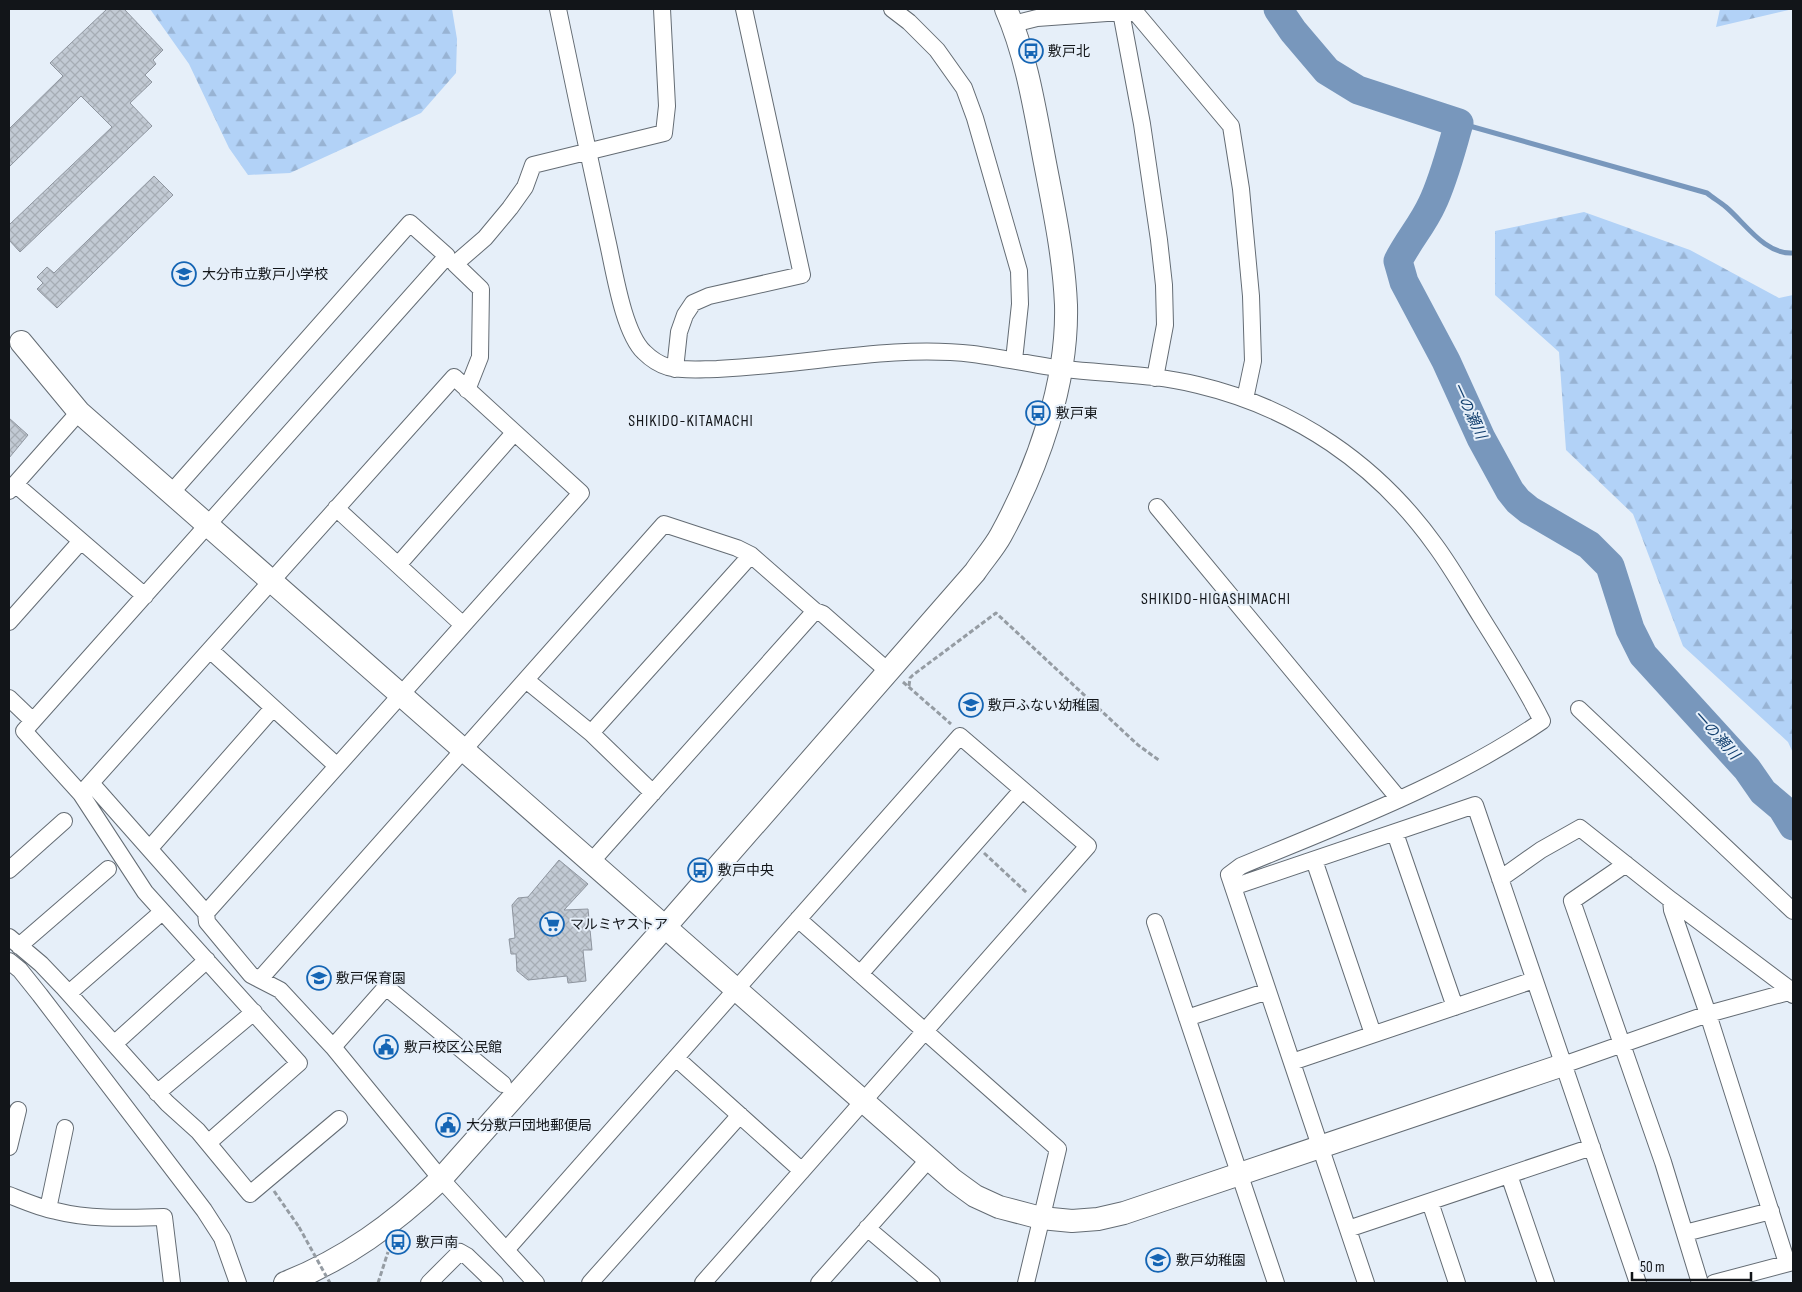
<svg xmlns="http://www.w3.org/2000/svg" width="1802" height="1292" font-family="'Sofia Sans Condensed','Noto Sans JP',sans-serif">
  <defs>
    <pattern id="forest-firs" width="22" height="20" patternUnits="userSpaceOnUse" patternTransform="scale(1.25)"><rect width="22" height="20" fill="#b2d2f7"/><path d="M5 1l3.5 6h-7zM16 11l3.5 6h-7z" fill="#98b3d3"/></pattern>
    <pattern id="building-cross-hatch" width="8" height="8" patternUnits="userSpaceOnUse" patternTransform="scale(1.25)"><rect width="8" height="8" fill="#c2cad4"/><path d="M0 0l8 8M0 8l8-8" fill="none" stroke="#a6adb5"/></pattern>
  </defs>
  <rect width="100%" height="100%" fill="#e6eff9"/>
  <path fill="url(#forest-firs)" d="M150,9H452L457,39L456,73L421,113L290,173L248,175L229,148L189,64Z
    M1720,9H1793L1716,27Z
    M1584,212L1690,250L1779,298L1793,295V753L1788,742L1683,646L1633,514L1566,450L1559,352L1495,295V231Z"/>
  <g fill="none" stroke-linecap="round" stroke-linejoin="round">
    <path stroke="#7897bc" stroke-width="5" d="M1459,123L1707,193C1713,198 1720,202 1726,207C1745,223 1765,255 1793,253"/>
    <path stroke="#7897bc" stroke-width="29" d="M1278,9L1293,31L1327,71L1358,90L1459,123C1451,150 1444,179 1432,204C1423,224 1408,241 1398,261L1404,282L1446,361L1481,438L1510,491L1518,501L1529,510L1589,545L1610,566L1630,629L1643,655L1747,769L1763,792L1782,808L1793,826"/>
  </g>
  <path fill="url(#building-cross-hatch)" stroke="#8e959f" d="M107,9H124L163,50L153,60L156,64L145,75L152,82L130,103L152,126L20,252L9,240V225L112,127L81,96L9,167V129L63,76L50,63Z
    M154,176L173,195L57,308L37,289L43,283L37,277L47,267L54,273Z
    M9,418L28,435L9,458Z
    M559,860L588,884L564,910L588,909L592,950H583L586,981L568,983L567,976L528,980L517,971L516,954H511L509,939L515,938L512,905L518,898L528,897Z"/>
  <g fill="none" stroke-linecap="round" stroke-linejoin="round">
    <g stroke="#646c74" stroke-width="18">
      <path id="street" d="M558,9C574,86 590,162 607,239C614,269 623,332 644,352C651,359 658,364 668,367C683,371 702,369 717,369C751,367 783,364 817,360C868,354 921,348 973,354C1003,358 1034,365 1064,369C1109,374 1154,374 1198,385C1295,408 1377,464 1435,545C1452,568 1466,593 1481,617C1502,651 1524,685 1542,721C1450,784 1344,823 1241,866L1229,875L1366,1283
        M892,9L909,22L937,50L964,88L975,118L1019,271L1020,304L1014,360
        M1121,12L1136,13L1231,126L1241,189L1251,296L1253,361L1245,399
        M1013,24L1037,18L1121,12L1142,124L1159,240L1164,285L1165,325L1155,378
        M675,369L679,332L685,315L693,303L709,296L802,275L744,9
        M467,390L480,357L481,289L455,264L485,238L510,208L525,187L533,165L664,133L667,106L662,9
        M15,484L145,596
        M9,491L79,412
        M171,493L410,223L447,256L24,731L81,794L145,892L299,1063L208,1143
        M1157,507L1399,799
        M336,508L463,625
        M398,565L514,433
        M9,622L81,541
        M210,650L337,766
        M526,680L591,733L653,793
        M9,698L33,721
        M1579,709L1793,911
        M591,733L751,555
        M91,783L206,913L207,922L251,975L280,990L333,1047L441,1179L536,1283
        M81,794L454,377L581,493L206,913
        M1395,833L1455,1007
        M150,848L273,708
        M1314,860L1373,1034
        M591,862L815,611
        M1626,864L1572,901L1663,1162L1700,1283
        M9,870L64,821
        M1500,879L1541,850L1580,828L1671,900L1792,991L1793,995
        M1233,887L1475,805L1638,1283
        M1671,900L1672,910L1708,1014L1787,1263
        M798,919L1058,1149L1026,1283
        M1155,922L1276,1283
        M9,937L41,964L63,987L167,1103L198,1131L250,1194L339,1119
        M19,946L108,869
        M9,961L20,970L40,995L204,1210L222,1238L238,1283
        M860,974L1022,790
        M260,979L664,524L737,548L751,555L815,611L823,614L881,665
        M69,993L162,912
        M1187,1018L1268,991
        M114,1044L207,960
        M333,1047L386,987L503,1084
        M676,1058L802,1171
        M1292,1062L1534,980
        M1563,1065L1708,1014L1792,991
        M157,1093L254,1012
        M9,1147L18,1110
        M1509,1175L1546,1283
        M9,1195C24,1201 40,1208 56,1211C91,1220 128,1218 164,1217L172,1283
        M1430,1202L1457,1283
        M48,1209L65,1128
        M867,1228L932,1283
        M1348,1229L1592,1147
        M1685,1233L1771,1211
        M506,1250L960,736L1088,846L703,1283
        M429,1283L460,1252L467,1256L495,1283
        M590,1283L740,1115
        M819,1283L929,1159
        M1714,1283L1793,1262"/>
    </g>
    <g stroke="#646c74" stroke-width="24">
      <path id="secondary" d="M21,342L79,412L953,1180L975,1196L999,1207L1041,1218L1072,1221L1098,1219L1124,1213L1563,1065
        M285,1283C346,1259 393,1224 441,1179L665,927L975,572C983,560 994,548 1001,535C1038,467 1068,383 1066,305C1064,257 1054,210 1045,163C1035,111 1027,57 1006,9"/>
    </g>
    <path stroke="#959ca3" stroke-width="3" stroke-dasharray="5 2.5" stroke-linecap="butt" d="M903,682L951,724
      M909,686L910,678L913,675L996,613L1138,745L1160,761
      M984,853L1027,893
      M274,1191L299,1227
      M378,1283L388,1252"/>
    <use href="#street" stroke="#fff" stroke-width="16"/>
    <use href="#secondary" stroke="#fff" stroke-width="22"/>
    <path stroke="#959ca3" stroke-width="3" stroke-dasharray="5 2.5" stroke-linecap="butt" d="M299,1227L330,1283"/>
  </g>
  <defs>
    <g id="bus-ring" transform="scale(1.25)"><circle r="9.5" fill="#e6eff9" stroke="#1565b4" stroke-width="1.5"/><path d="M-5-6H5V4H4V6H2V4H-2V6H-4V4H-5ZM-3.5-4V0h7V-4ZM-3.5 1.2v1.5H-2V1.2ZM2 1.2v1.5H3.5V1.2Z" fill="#1565b4"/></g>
    <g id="school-ring" transform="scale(1.25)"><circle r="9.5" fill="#e6eff9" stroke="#1565b4" stroke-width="1.5"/><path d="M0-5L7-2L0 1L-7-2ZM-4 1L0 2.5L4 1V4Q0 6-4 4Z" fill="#1565b4"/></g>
    <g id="supermarket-ring" transform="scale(1.25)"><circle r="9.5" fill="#e6eff9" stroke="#1565b4" stroke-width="1.5"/><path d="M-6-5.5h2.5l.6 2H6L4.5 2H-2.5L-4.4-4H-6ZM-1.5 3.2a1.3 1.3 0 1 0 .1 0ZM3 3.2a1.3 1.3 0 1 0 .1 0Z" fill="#1565b4"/></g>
    <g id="civic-ring" transform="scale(1.25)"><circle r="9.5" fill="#e6eff9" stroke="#1565b4" stroke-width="1.5"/><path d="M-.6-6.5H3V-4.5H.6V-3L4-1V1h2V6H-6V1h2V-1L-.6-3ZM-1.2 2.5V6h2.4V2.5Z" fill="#1565b4"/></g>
  </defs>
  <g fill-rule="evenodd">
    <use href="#bus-ring" x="1031" y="51"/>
    <use href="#school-ring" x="184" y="274"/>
    <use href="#bus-ring" x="1038" y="413"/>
    <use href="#school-ring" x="971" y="705"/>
    <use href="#bus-ring" x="700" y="870"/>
    <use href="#supermarket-ring" x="552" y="924"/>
    <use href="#school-ring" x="319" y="978"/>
    <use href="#civic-ring" x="386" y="1047"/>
    <use href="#civic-ring" x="448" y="1125"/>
    <use href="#bus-ring" x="398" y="1242"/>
    <use href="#school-ring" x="1158" y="1260"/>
  </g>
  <g text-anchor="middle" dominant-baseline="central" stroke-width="4" stroke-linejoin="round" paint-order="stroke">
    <g font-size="14" fill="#121519" stroke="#e6eff9" text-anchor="start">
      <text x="1048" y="51">敷戸北</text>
      <text x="202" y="274">大分市立敷戸小学校</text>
      <text x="1056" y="413">敷戸東</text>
      <text x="988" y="705">敷戸ふない幼稚園</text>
      <text x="718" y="870">敷戸中央</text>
      <text x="570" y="924">マルミヤストア</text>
      <text x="336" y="978">敷戸保育園</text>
      <text x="404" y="1047">敷戸校区公民館</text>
      <text x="466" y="1125">大分敷戸団地郵便局</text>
      <text x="416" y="1242">敷戸南</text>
      <text x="1176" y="1260">敷戸幼稚園</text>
    </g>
    <g font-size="15" font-style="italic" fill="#144170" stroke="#e6eff9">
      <text transform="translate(1469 411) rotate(65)">一の瀬川</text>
      <text transform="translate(1716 735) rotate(48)">一の瀬川</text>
    </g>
    <g font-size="16" letter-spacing="1" fill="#121519" stroke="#e6eff9">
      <text x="691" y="421">SHIKIDO-KITAMACHI</text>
      <text x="1216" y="599">SHIKIDO-HIGASHIMACHI</text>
    </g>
  </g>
  <rect width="1802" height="1292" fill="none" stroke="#121519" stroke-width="20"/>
  <path d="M1632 1272v8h119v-8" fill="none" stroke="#121519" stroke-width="2.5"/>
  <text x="1640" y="1272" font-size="15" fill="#121519" stroke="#e6eff9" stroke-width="4" paint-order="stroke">50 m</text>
</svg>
